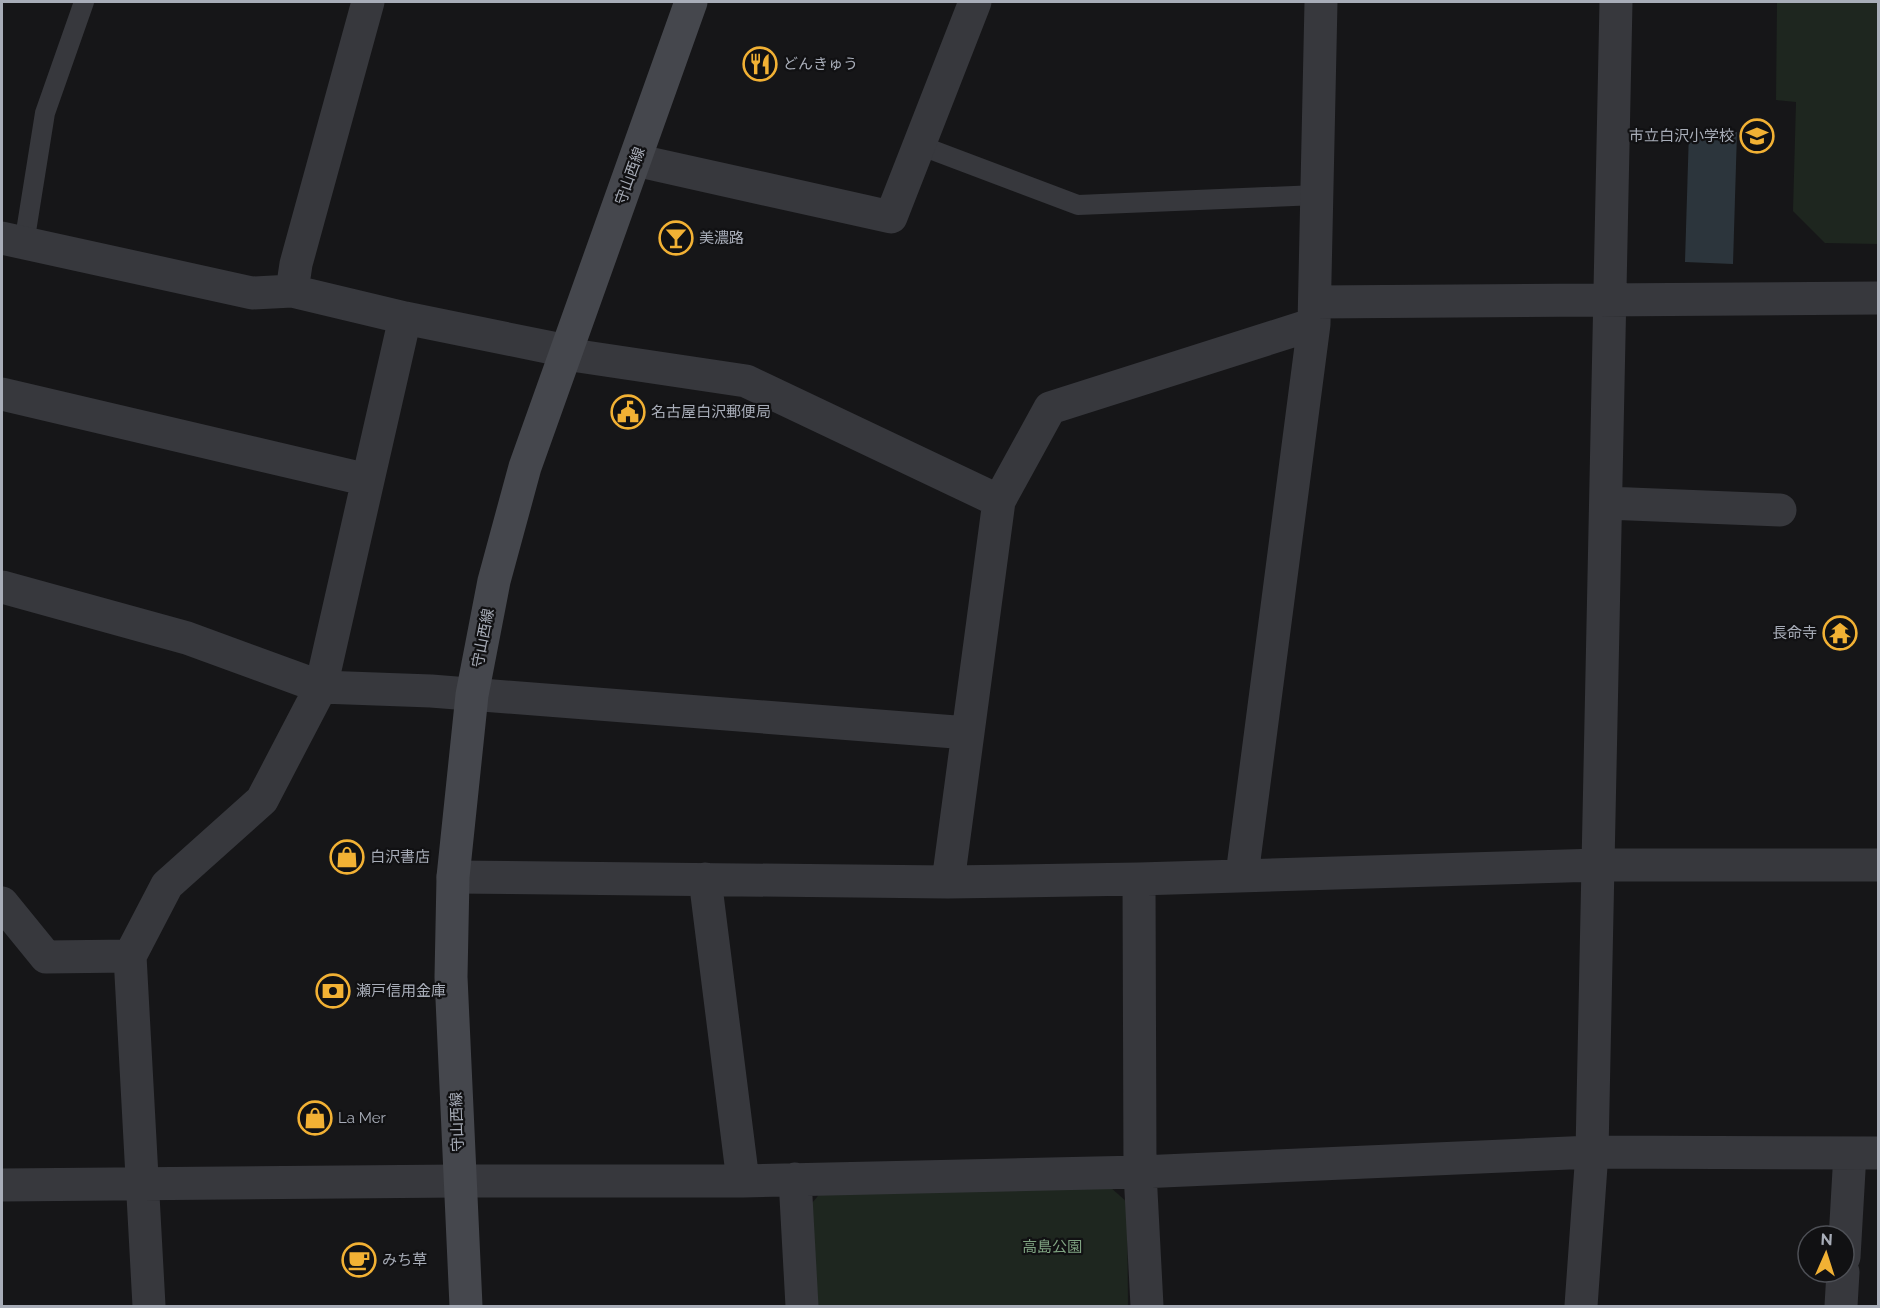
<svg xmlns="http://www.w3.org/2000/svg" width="1880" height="1308" font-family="Raleway,'Noto Sans JP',sans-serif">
  <rect width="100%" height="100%" fill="#161618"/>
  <path fill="#1e261f" d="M1777,2H1878V244L1825,243L1793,211L1796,102L1776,100Z
    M1110,1187L1127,1202L1128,1306H818L812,1203L823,1190Z"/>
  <path fill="#2c353c" d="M1689,131L1737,132L1733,264L1685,262Z"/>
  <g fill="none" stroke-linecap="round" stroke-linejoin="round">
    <path stroke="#37383d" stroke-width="20" d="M919,145L1078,205L1317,195
      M24,244L45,113L84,2"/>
    <path stroke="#37383d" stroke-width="33" d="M635,160L891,217L975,2
      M2,238L252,293L292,291L405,318L567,351
      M292,291L296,264L368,2
      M1315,302L1878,298
      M565,354L746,381L999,501
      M2,394L368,480L321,687L262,800L167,885L130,956L149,1306
      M368,480L405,318
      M1606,503L1780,510
      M2,587L187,638L321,687L431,691L968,733
      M1242,875L1314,324L1321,2
      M453,877L948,882L1139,879L1598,865H1878
      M705,879L743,1181
      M1139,879L1140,1172L1147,1306
      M948,882L999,501L1050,408L1314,324
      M2,903L46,957L130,956
      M795,1179L802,1306
      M2,1185L460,1181H743L1140,1172L1592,1152L1878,1153
      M1844,1257L1850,1153
      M1581,1306L1592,1152L1616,2
      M1841,1306L1843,1272"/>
    <path stroke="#45474d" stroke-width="33" d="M466,1306L451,977L453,877L472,695L494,581L525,467L691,2"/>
  </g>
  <defs>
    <g id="restaurant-ring" transform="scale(1.725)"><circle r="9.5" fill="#111113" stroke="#f2b134" stroke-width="1.5"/><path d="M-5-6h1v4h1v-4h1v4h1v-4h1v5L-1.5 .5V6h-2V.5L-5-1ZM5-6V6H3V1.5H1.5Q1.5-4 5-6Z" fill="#f2b134"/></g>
    <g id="school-ring" transform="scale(1.725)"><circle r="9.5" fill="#111113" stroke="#f2b134" stroke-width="1.5"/><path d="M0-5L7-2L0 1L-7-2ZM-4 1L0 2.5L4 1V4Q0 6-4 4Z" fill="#f2b134"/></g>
    <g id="bar-ring" transform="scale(1.725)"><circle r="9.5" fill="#111113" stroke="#f2b134" stroke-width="1.5"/><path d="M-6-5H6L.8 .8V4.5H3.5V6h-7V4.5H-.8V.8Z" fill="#f2b134"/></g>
    <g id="civic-ring" transform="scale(1.725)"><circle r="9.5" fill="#111113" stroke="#f2b134" stroke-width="1.5"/><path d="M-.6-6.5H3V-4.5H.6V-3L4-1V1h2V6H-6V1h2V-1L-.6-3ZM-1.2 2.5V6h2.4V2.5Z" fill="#f2b134"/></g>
    <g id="temple-ring" transform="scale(1.725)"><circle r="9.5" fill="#111113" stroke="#f2b134" stroke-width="1.5"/><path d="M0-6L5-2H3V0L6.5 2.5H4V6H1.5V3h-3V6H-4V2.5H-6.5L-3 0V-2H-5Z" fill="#f2b134"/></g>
    <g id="shop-ring" transform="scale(1.725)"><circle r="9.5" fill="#111113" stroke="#f2b134" stroke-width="1.5"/><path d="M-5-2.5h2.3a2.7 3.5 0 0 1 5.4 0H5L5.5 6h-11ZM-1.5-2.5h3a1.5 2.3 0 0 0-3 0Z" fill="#f2b134"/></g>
    <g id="bank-ring" transform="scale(1.725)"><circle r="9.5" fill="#111113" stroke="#f2b134" stroke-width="1.5"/><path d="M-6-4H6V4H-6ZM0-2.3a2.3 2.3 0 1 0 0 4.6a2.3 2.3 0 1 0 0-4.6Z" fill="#f2b134"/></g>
    <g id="cafe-ring" transform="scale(1.725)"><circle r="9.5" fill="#111113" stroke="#f2b134" stroke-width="1.5"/><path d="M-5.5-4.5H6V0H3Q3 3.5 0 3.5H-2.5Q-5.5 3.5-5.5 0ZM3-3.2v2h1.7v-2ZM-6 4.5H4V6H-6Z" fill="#f2b134"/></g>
  </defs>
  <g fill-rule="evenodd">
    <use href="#restaurant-ring" x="760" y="64"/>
    <use href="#school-ring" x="1757" y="136"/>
    <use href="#bar-ring" x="676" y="238"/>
    <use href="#civic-ring" x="628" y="412"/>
    <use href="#temple-ring" x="1840" y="633"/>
    <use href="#shop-ring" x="347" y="857"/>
    <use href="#bank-ring" x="333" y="991"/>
    <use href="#shop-ring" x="315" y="1118"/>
    <use href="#cafe-ring" x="359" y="1260"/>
  </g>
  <g text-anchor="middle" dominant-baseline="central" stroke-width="4.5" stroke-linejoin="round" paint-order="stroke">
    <g font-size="15" fill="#a8adb8" stroke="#111113" text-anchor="start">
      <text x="783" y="64">どんきゅう</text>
      <text x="1734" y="136" text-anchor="end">市立白沢小学校</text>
      <text x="699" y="238">美濃路</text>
      <text x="651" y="412">名古屋白沢郵便局</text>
      <text x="1817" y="633" text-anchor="end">長命寺</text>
      <text x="370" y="857">白沢書店</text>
      <text x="356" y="991">瀬戸信用金庫</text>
      <text x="338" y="1118">La Mer</text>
      <text x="382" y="1260">みち草</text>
    </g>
    <g font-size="15" fill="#a8adb8" stroke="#111113">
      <text transform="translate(630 176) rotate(-70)">守山西線</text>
      <text transform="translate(483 638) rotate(-79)">守山西線</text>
      <text transform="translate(457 1122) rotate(-92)">守山西線</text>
    </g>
    <g font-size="15" fill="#7fa381" stroke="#111113">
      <text x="1052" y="1247">高島公園</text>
    </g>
  </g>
  <rect width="1880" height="1308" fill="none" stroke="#a8adb8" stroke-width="6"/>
  <g transform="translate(1826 1254) rotate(3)"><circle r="28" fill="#111113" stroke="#4d4f55" stroke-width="1.5"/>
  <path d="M0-4.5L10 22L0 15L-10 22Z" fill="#f2b134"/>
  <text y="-9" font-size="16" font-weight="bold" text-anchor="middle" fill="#a8adb8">N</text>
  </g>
</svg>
